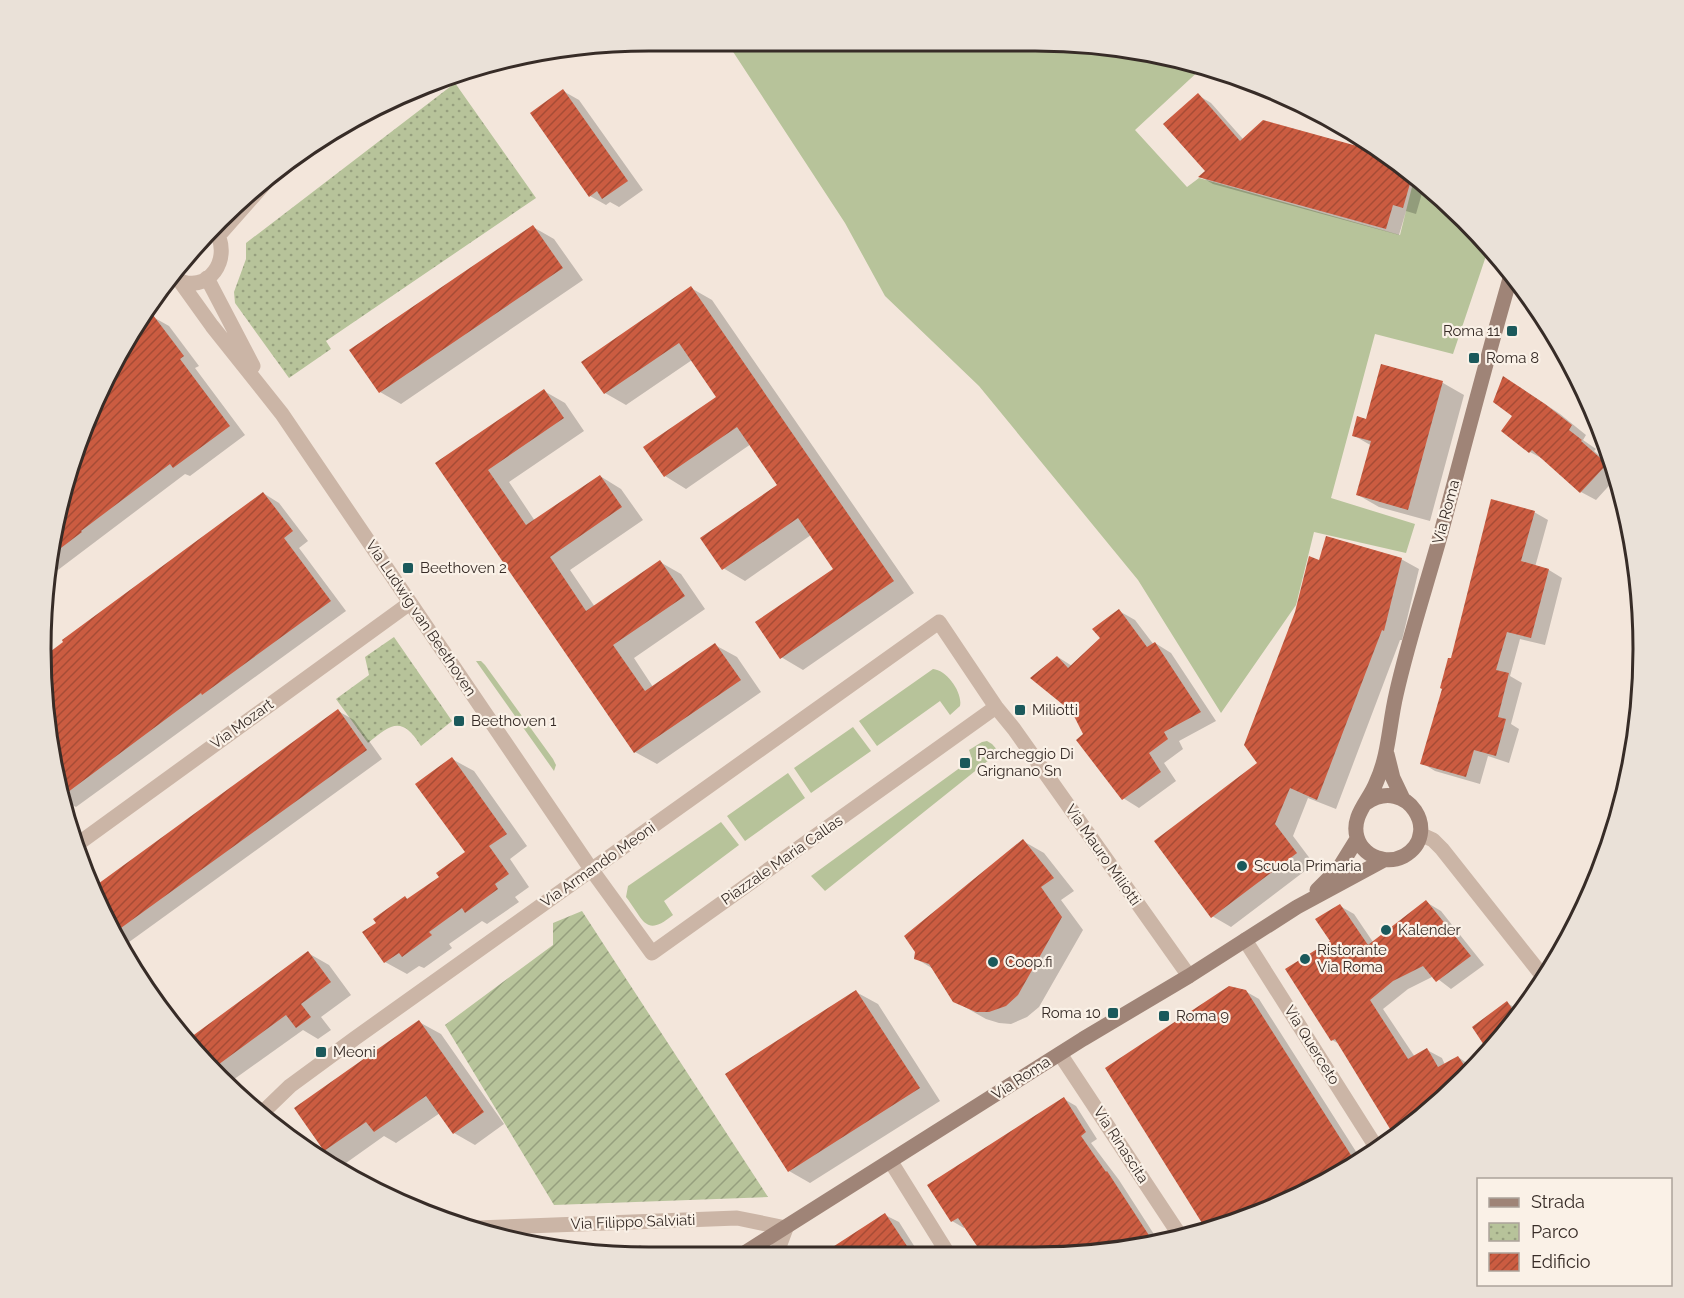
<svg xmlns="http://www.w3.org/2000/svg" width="1684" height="1298" font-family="Raleway,sans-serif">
  <defs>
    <pattern id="park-dots" width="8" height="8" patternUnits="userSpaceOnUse" patternTransform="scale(1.5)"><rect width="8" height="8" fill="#b7c39a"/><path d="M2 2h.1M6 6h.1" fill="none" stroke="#969f7e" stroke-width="1.8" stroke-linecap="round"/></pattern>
    <pattern id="garden-furrows" width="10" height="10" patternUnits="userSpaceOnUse" patternTransform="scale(1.5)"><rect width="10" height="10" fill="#b7c39a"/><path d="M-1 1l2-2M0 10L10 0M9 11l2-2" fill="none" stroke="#969f7e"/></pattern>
    <pattern id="building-hatch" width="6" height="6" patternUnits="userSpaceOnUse" patternTransform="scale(1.5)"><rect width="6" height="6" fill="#cb5c41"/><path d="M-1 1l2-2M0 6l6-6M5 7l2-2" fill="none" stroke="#a64c36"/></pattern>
  </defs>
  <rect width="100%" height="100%" fill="#f3e6db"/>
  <path fill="#b7c39a" d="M726,41L1074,42L1203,67L1135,130L1187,187L1199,178L1400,235L1415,175L1466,219L1489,247L1453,354L1375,334L1331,498L1415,524L1406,553L1314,532L1296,605L1221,713L1138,580L979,386L885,296L845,223Z
    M476,661H481L485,665L553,759L556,765L554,771Z
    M933,669C947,670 963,693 960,706L950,715L940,701L877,746L859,721Z
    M853,727L871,751L811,793L794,768Z
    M987,741L992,744L999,752L825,891L811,876L972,759L969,750L982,742Z
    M788,773L805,798L745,841L727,816Z
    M721,822L739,845L664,901L673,915C645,938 644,920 626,897L628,886Z"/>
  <path fill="url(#park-dots)" d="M455,83L536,198L326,341L331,349L289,378L235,303L234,292L246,259V243Z
    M394,637L452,721L421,746C402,716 392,723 368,743L336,699L369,675L365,657Z"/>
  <path fill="url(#garden-furrows)" d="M582,911L768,1197L554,1205L445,1025L553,945V923Z"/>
  <path fill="#0003" d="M563,91L579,100L643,190L619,207L610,202L606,205L590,196Z
    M1198,95L1211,103L1243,139L1263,122L1390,156L1405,166L1425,183L1416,214L1406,211L1399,235L1213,184L1201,177L1207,171Z
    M533,227L554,239L583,280L401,404L380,392Z
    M691,288L712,300L914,593L803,670L781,657L835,569L811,535L745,581L723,568L779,485L751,444L686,489L665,476L718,397L692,360L626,405L605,393Z
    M153,317L169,326L199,366L195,368L245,435L190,476L185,474L50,576L61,492L122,345L130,334Z
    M1382,366L1443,383L1464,395L1430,521L1379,507L1358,495L1372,446L1353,435L1367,421Z
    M1518,386L1560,414L1586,435L1583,440L1596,449L1594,451L1612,466L1616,478L1596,500L1581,492L1545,460L1530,452L1503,431L1514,416Z
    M544,391L565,403L584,431L509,482L535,521L600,476L621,489L643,520L570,570L595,607L660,562L681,574L705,609L634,658L653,687L715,645L737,657L761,692L657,764L635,752L437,464Z
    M263,493L279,503L308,541L299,548L346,611L76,807L60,798L42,660Z
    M1534,512L1548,520L1535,567L1549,570L1562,578L1545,645L1520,639L1510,676L1522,683L1511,724L1519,729L1509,763L1488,756L1480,784L1435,771L1422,763L1452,660Z
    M1401,559L1419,569L1402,640H1400L1336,809L1308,798L1293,836L1314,864L1231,927L1212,916L1320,562Z
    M1119,611L1135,620L1154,645L1155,643L1171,653L1216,721L1179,741L1183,749L1164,763L1176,781L1139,808L1123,798L1084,734L1058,657L1072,666L1102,638Z
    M338,711L354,720L382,759L125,945L119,941L91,890Z
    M452,759L474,771L527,846L510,859L529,887L515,897L519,902L487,924L482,921L449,944L452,948L424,968L419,966L407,974L385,962L378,923L405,898L409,900L441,877L467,853Z
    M1023,841L1044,853L1074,891L1061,900L1083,930L1039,1007L1027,1017L1011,1024L999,1023L986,1019L963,1006L935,970L915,958L917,951Z
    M1426,902L1441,911L1484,965L1451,989L1434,976L1408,989L1383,1009L1415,1057L1427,1050L1442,1058L1445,1065L1458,1057L1474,1068L1465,1080L1397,1135L1341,1045L1332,1040V941L1340,906L1354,914L1373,942Z
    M308,953L329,965L351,995L321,1017L331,1030L318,1039L303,1030L226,1085L188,1041Z
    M1245,991L1259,999L1362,1161L1231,1225L1210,1230Z
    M856,992L878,1004L940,1101L810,1183L789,1171Z
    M1507,1003L1521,1011L1493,1046L1487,1043Z
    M419,1022L441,1034L504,1124L475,1145L454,1133L440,1113L396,1143L384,1136L346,1163L325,1150Z
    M1064,1099L1076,1106L1097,1139L1091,1143L1119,1180L1159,1242L1114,1252H983L965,1227L964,1228L952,1221Z
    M885,1215L899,1222L918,1252H828Z
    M640,1245L651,1251L652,1252H629Z
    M610,1247L619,1252H602Z"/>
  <path fill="url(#building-hatch)" d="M563,89L628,181L602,199L597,191L589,197L530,113Z
    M1198,93L1240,141L1263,120L1386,154L1413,173L1403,208L1393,205L1386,229L1198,177L1205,171L1163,124Z
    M533,225L563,268L379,393L349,350Z
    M691,286L894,581L780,659L755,622L833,569L798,518L722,570L700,538L777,485L737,427L664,477L643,447L716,397L679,343L604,394L581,362Z
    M153,315L184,356L180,359L230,426L173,468L170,464L81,531L82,532L53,554L61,492L122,345L135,329Z
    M1381,364L1443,381L1408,510L1356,495L1371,441L1352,436L1357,416L1366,419Z
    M1503,376L1545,404L1572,425L1569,430L1582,440L1581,441L1607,464L1580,493L1532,450L1529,453L1501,431L1512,416L1493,402Z
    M544,389L564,418L488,470L526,525L600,475L622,507L550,557L586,611L660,560L685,596L613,645L645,691L715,643L741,680L634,753L435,463Z
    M263,492L293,531L284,538L331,601L202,695L201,693L60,798L42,658L63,642L62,640Z
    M1491,499L1535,511L1521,561L1549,569L1531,638L1507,632L1496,670L1509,673L1498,717L1506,719L1496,756L1474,750L1466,777L1420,764L1442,689L1440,688L1448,658H1451Z
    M1326,536L1402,558L1384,631L1382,630L1317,800L1290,788L1275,824L1297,853L1211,918L1154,841L1257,763L1244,745L1295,612L1309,556L1319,560Z
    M1119,609L1147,647L1155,642L1201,712L1164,732L1168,739L1149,753L1161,772L1122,800L1076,740L1083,734L1072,712L1030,678L1057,656L1068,668L1100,638L1092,629Z
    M338,709L367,750L114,933L91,889Z
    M452,757L507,834L489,846L509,874L495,884L498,889L465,913L462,908L429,932L432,935L402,957L399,953L384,963L362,932L376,923L373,919L405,896L407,899L439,877L436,873L465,852L415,784Z
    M1023,839L1054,878L1041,887L1062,917L1018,995L1006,1006L989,1012H976L953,1002L929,964L914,959L915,952L904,936Z
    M1426,900L1471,956L1436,982L1423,966L1393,981L1370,1000L1408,1059L1427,1048L1438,1067L1458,1056L1470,1074L1395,1137L1335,1039L1331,1041L1285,969L1330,941L1315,919L1340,904L1368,945Z
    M308,951L331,982L301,1004L311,1017L296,1028L286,1015L211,1070L187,1040Z
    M1229,986L1246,990L1356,1163L1231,1225L1207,1231L1105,1068Z
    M856,990L920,1088L788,1172L725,1074Z
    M1507,1001L1517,1016L1493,1045L1490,1041L1484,1045L1472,1027Z
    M419,1020L484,1112L453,1134L426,1096L374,1132L366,1122L324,1151L294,1108Z
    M1064,1097L1086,1132L1081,1136L1106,1172L1107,1171L1154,1243L1114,1252H981L958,1218L951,1222L927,1185Z
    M885,1213L911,1252H825Z"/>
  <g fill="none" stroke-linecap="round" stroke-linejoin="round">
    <path stroke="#cbb5a6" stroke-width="15" d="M219,235L266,182
      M175,278C207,298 236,257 213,227
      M207,278L253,366
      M179,280L212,326L282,414L591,869L652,953L996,707
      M1420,834L1433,840L1442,849L1545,979
      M75,846L410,603
      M1245,940L1378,1150
      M1060,1054L1181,1237
      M261,1114L290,1086L354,1039L939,622L996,707L1014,729L1189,976
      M891,1162L947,1252
      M478,1228L737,1218L786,1228L777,1252"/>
    <path stroke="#9f8477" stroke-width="15" d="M1281,94L1286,99L1308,106
      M1387,754L1393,778L1403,799
      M1366,803C1407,775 1443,834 1404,856C1398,859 1390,861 1382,859C1370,857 1360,848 1357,837C1351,816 1369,801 1376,783C1389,755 1389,725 1396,695C1408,641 1426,587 1441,533C1464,447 1486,361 1511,275
      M1317,890L1339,868L1357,839
      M746,1252L1083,1039L1189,976L1297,907L1384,860"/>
  </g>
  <g fill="#1b595b" stroke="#faf1e7" stroke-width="2">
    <rect x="1506" y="325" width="12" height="12" rx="3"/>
    <rect x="1468" y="352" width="12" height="12" rx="3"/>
    <rect x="402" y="562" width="12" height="12" rx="3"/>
    <rect x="1014" y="704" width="12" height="12" rx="3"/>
    <rect x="453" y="715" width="12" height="12" rx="3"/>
    <rect x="959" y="757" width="12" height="12" rx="3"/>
    <circle cx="1242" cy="866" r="6"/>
    <circle cx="1386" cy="930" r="6"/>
    <circle cx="1305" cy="959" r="6"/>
    <circle cx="993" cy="962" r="6"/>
    <rect x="1107" y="1007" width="12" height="12" rx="3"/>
    <rect x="1158" y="1010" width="12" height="12" rx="3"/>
    <rect x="315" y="1046" width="12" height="12" rx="3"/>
  </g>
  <g text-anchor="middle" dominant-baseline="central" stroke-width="4.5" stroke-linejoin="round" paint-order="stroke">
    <g font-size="15" fill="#372c27" stroke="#faf1e7" text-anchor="start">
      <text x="1500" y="331" text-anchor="end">Roma 11</text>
      <text x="1486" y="358">Roma 8</text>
      <text x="420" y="568">Beethoven 2</text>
      <text x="1032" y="710">Miliotti</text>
      <text x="471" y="721">Beethoven 1</text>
      <text x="977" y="754">Parcheggio Di<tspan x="977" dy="17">Grignano Sn</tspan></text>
      <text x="1254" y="866">Scuola Primaria</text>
      <text x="1398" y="930">Kalender</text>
      <text x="1317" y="950">Ristorante<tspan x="1317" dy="17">Via Roma</tspan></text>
      <text x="1005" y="962">Coop.fi</text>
      <text x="1101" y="1013" text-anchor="end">Roma 10</text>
      <text x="1176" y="1016">Roma 9</text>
      <text x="333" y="1052">Meoni</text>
    </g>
    <g font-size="15" fill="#372c27" stroke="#faf1e7">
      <text transform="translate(1446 512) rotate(-75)">Via Roma</text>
      <text transform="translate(421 618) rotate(56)">Via Ludwig van Beethoven</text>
      <text transform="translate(242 724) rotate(-36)">Via Mozart</text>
      <text transform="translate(1103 855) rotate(55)">Via Mauro Miliotti</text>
      <text transform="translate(782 860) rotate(-35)">Piazzale Maria Callas</text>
      <text transform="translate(598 865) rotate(-35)">Via Armando Meoni</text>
      <text transform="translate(1312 1045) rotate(58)">Via Querceto</text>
      <text transform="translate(1021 1078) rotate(-33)">Via Roma</text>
      <text transform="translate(1121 1145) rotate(57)">Via Rinascita</text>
      <text transform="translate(633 1222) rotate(-2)">Via Filippo Salviati</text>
    </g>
  </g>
  <path d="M0 0H1684V1298H0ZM649 51H1035A598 598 0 0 1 1633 649V649A598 598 0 0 1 1035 1247H649A598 598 0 0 1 51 649V649A598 598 0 0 1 649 51Z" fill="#eae1d8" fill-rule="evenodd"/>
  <path fill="none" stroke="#372c27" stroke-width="3" d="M649 51H1035A598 598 0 0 1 1633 649V649A598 598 0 0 1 1035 1247H649A598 598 0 0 1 51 649V649A598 598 0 0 1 649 51Z"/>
  <rect x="1477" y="1178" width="195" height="108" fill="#faf1e7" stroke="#aca29a" stroke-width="1.5"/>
  <rect x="1489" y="1198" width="30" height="9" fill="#9f8477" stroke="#aca29a" stroke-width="1.5"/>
  <text x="1531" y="1208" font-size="18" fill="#372c27">Strada</text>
  <rect x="1489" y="1223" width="30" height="18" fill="url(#park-dots)" stroke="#aca29a" stroke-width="1.5"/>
  <text x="1531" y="1238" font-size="18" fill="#372c27">Parco</text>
  <rect x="1489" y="1253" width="30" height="18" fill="url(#building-hatch)" stroke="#aca29a" stroke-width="1.5"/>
  <text x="1531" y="1268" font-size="18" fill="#372c27">Edificio</text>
</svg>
